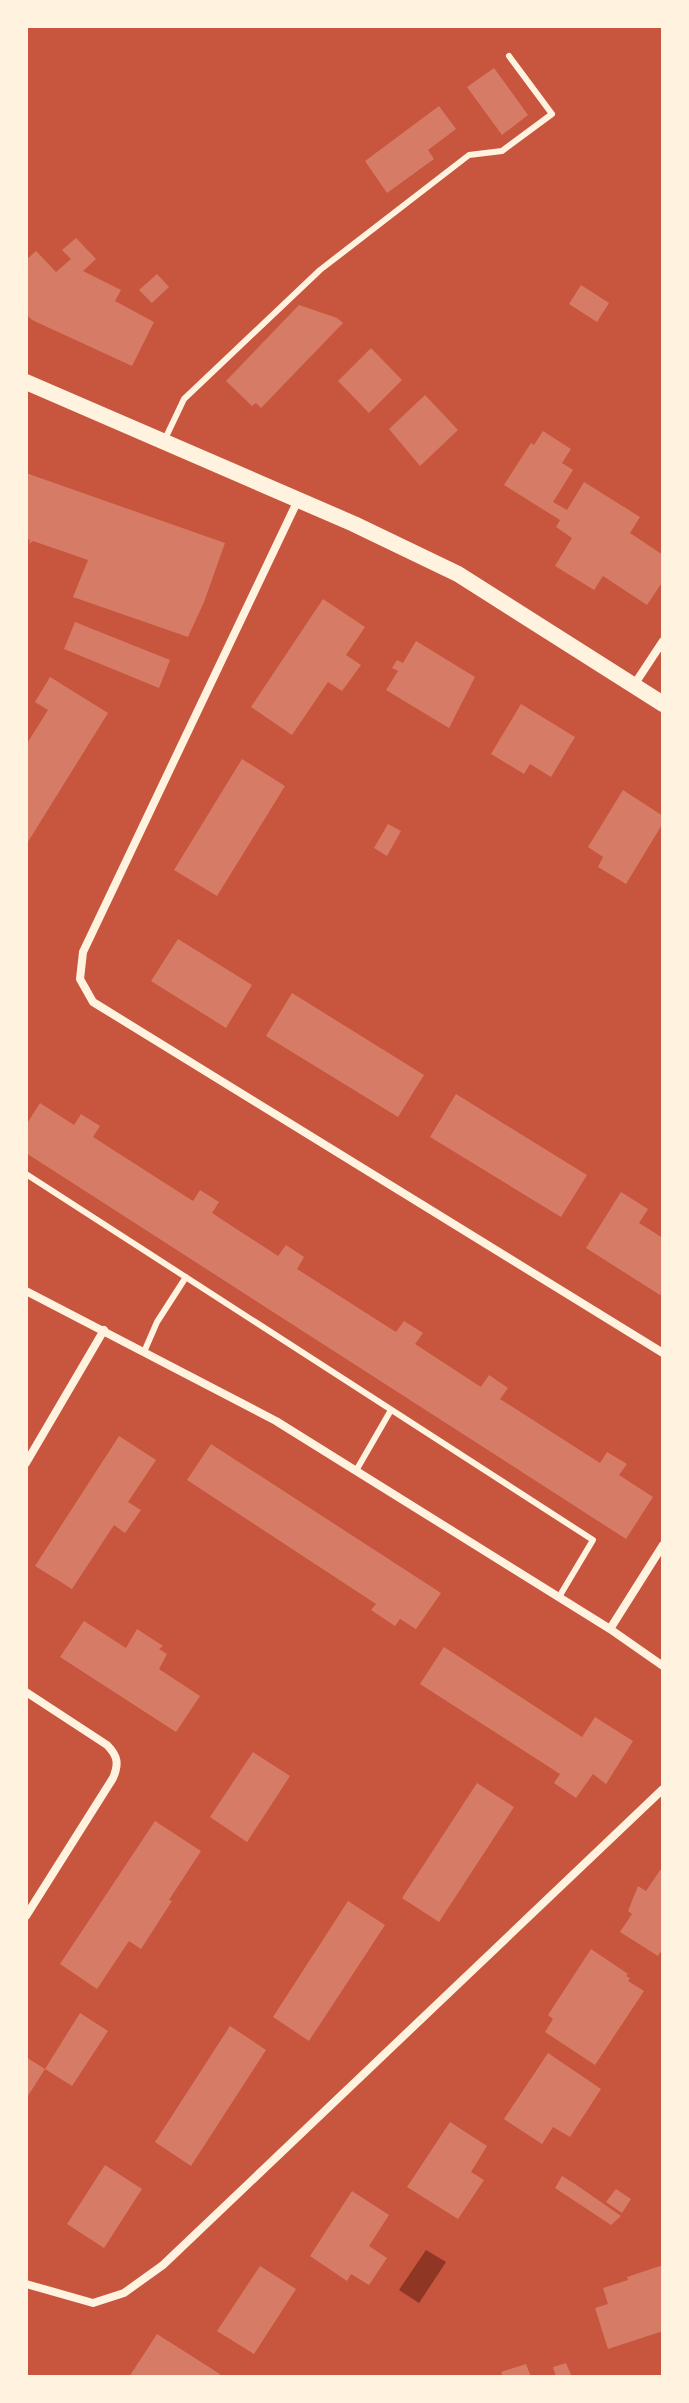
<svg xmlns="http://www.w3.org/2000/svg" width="689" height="2403" font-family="Inter,sans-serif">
  <rect width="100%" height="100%" fill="#c8553d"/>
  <path fill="#8f3625" d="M426,2250L446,2262L419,2303L399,2290Z"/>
  <path fill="#d67c66" d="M494,68L528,115L502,135L467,87Z
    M439,106L456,129L428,150L434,159L387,193L365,161Z
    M76,238L96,259L83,271L121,290L115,301L154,322L132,366L32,320L26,314V260L36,251L56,272L71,259L62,250Z
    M157,274L169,287L152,303L139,290Z
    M581,285L609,303L597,322L569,304Z
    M299,305L337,318L343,323L261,408L256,403L252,406L226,381Z
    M371,348L402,380L369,413L338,381Z
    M425,395L458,430L420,466L389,429Z
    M543,431L571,449L562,463L573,470L553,502L567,510L584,482L640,517L630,533L663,555V581L647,605L603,576L594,590L555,566L572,538L556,527L560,520L504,485L531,443L534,445Z
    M26,473L225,543L204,602L188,637L73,597L88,560L33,541L29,544L30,540L26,539Z
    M323,599L365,627L346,655L361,665L342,691L328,682L292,735L251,707Z
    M75,622L170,660L159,688L64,649Z
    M416,641L475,677L449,728L386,690L398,671L392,668L397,660L403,663Z
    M50,677L108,713L26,845V745L48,710L35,702Z
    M521,704L575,737L551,777L530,764L524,774L491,754Z
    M242,759L285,786L217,896L174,870Z
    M623,790L663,816V823L626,884L598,867L603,857L588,847Z
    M388,824L401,831L387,856L374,848Z
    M178,939L252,985L226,1028L151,981Z
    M292,993L424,1075L398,1117L266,1036Z
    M456,1094L587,1175L561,1217L430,1137Z
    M40,1103L74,1125L81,1114L100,1126L93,1137L193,1201L200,1190L219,1202L212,1213L278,1256L286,1245L304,1257L297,1269L396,1332L404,1321L423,1333L415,1344L481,1387L489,1375L508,1388L500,1399L600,1463L607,1452L627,1464L619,1475L653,1497L626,1539L26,1153V1125Z
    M621,1192L648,1209L639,1223L663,1238V1290L660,1295L586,1248Z
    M119,1436L156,1460L128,1502L141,1510L125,1533L114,1525L72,1589L35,1566Z
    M211,1444L441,1593L416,1629L400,1619L395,1626L371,1610L376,1604L187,1480Z
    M84,1621L126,1648L137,1629L163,1646L159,1649L167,1654L159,1669L200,1696L176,1732L60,1657Z
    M444,1647L582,1737L595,1717L633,1741L606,1784L593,1774L576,1798L554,1783L560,1774L420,1684Z
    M253,1752L290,1776L247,1842L210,1817Z
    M477,1783L514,1807L439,1922L402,1898Z
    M155,1821L201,1851L169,1900L172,1901L141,1949L129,1941L97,1989L60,1964Z
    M663,1866V1948L658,1956L620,1932L632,1914L628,1911L638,1886L646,1891Z
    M348,1901L385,1925L309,2041L273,2017Z
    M591,1949L628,1974L626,1976L630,1978L628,1981L644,1991L595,2065L545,2032L553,2019L548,2015Z
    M80,2013L108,2031L72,2086L45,2069Z
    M230,2026L266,2050L191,2166L155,2142Z
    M548,2053L601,2089L570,2137L553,2127L542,2144L504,2119Z
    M26,2057L45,2069L26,2099Z
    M450,2122L487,2146L471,2172L484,2180L458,2219L407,2187Z
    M105,2165L142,2189L104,2248L67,2224Z
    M562,2176L575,2184L621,2216L611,2225L555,2188Z
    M616,2189L631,2199L622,2213L606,2202Z
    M352,2191L389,2215L369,2246L387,2258L369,2285L351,2274L347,2281L310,2256Z
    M663,2265V2331L608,2349L595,2308L608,2304L603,2288L628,2280L627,2277Z
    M260,2266L296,2289L254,2354L217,2331Z
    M157,2334L220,2374L219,2377H129Z
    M566,2363L572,2377H556L553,2367Z
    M526,2364L531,2377H503L501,2372Z"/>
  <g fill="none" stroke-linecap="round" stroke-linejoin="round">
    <path stroke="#fff3e0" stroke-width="6" d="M165,439L184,399L320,270L469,155L502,151L552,114L509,56
      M26,1174L593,1540L559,1597
      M144,1352L157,1322L186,1277
      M357,1469L391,1410"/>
    <path stroke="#fff3e0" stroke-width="8" d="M298,500L83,952L80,979L93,1002L663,1353
      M634,685L663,641
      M26,1291L276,1421L610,1629L663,1666
      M26,1463L104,1330
      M610,1629L663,1545
      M26,1692L107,1745C118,1756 119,1764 113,1778L26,1916
      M26,2284L93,2303L124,2293L163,2265L663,1789"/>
    <path stroke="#fff3e0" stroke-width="16" d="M26,382L354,524L458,574L663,704"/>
  </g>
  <rect width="689" height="2403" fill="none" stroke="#fff3e0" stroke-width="56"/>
</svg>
